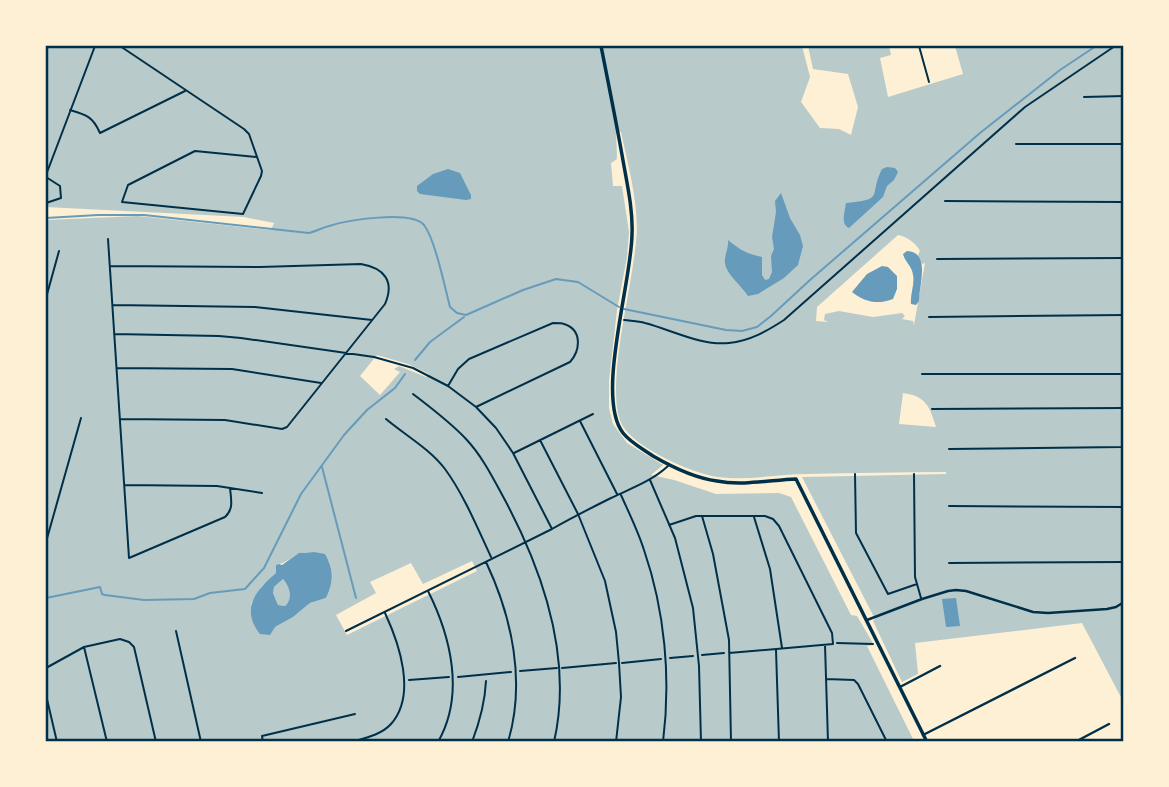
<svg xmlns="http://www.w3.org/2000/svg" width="1169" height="787" font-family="Roboto,sans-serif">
  <rect width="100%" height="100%" fill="#fdf0d5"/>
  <path fill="#b9caca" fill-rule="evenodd" d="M46,46H802L810,77L801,102L820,128L839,129L851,135L858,107L848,74L813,69L808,46H889L891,55L880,58L888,97L963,74L955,46H1123V701L1082,623L915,643L918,674L902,682L873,621L875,619L802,477L946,474V472C900,472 854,473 808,474C778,474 748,481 718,477C693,474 635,448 622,425C616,413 616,397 616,384C618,335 631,289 636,242C640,207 628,165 621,132L616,130L617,159L611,163L613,186H622L629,232L627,257L617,310L609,381V408L613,424L627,443L663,465L651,475L674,480L716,494L779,493L791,497L851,615L857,616L874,645L867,646L913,739L908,742L46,741V220L138,216L271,230L274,223L244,217L46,207ZM898,235C906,236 916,243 920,251L918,255L922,264L925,263L914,325L913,321L902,319L905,316L902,313L873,317L839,311L825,314L824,320L828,322L816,321L817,307ZM377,355L408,364L429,374L426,377L399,366L394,369L400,372L380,395L360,376ZM903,393C926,396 930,407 936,427L899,424ZM306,552H314L328,559C334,573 333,584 326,598L310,603L293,617L275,627L251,604L261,587L276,573V565C290,562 293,554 306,552ZM472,561L477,571L347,635L336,615L376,593L370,582L411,563L423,584Z
    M283,579C290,587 293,599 285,606L278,605L273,593L274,587Z"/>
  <path fill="#669bbc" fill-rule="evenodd" d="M887,167L895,168L898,172L894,180L887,186L883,197L849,228C840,224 845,211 846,203C886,199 868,197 882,169Z
    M448,169L460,173L471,195V199L466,200L420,194L417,191V186L433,174Z
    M781,193L790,218L800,235L803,246L798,265L784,278L758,294L748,296C742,286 726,274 725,263C724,255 729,248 728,240C740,250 747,254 762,257V275L765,280L769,279L772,272L771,256L774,249L772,237L776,212L775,201Z
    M907,251C931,252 919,285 919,301L916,305L911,304C910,294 915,284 913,275C912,266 905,262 903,254Z
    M882,266L888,267L897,276V289L893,299C878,305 864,302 852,292L867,274Z
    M314,552L325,554C334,569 334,582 326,598L310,603L293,617L275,627L270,635L260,634C240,609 256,590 276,573V565L279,564L282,565L299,553ZM283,579C290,587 293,599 285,606L278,605L273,593L274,587Z
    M956,598L960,626L946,627L942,599Z"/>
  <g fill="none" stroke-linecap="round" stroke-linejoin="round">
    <path stroke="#669bbc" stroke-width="2" d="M46,218L98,215H144L309,233C316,231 322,228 329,226C347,220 411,210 424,225C435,239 445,288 450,307L457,313L466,315L523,290L556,279L578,282L619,307
      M624,309L726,330L742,331L757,327L771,316L810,280L980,133L1060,70L1096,46
      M415,360L430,342L464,317
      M322,467L356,598
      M46,598L100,587L102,594L105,595L144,600L194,599L210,593L245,589L264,568L301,494L344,435L367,410L395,388L405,374"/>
    <path stroke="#003049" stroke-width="2" d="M624,320C631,321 638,321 645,323C672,330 701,346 729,343C750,341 767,331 784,320L1025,107L1115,46
      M837,643L873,644
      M702,655L724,653
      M670,658L693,656
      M622,663L661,659
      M562,668L616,663
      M520,671L557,668
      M458,677L511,672
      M409,680L449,677"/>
    <path stroke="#003049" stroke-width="2" d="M120,46L244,129L249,134L262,171L261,176L243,214L122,202L128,185L195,151L257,157
      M919,46L929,82
      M1084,97L1124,96
      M70,110C87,115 93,117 100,133L185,91
      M1016,144H1124
      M46,175L95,46
      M46,177L60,186L61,198L46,203
      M945,201L1124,202
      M108,239L129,558L225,517C234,509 231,499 230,488
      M937,259L1124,258
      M110,266L260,267L361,264C384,268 395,281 385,304L287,427L282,429L225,420L120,419
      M46,298L59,251
      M113,305L255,307L372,320
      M929,317L1124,315
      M114,334L219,336L241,338L374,357L413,368L448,386L476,407L496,428L513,453L552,529
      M117,368L232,369L321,383
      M922,374H1120
      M448,386L458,369L469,359L553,323C554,323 563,323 564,324C583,330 580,351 570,362L476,407
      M413,394C431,408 450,422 466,439C483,457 494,480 506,502C544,574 573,659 554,742
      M932,409L1124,408
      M386,419C405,435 430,449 445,469C464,495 477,527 491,557
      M580,421L617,494
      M540,440L578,514L605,581L616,632L619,663L621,697L616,742
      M949,449L1122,447V351
      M514,453L593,414
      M855,474L856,533L888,594L917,584L921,598
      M914,474L915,577L917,584
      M650,480L675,538L693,608L699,666L701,742
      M124,485L217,486L262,493
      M621,495C629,513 638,531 644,550C665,611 671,678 663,742
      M949,506L1124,507
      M702,516L713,554L729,640L731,742
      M754,517L770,569L782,648
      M669,525L696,516H765L773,519L779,526L832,633L833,644L729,653
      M46,542L81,418
      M486,562C512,617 526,682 508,742
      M949,563L1124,562
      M428,591C451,637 465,695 438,742
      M176,631L201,742
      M346,631L552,529C571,518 591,508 611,498C630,489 652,481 668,466
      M825,645L828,742
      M84,647L107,742
      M776,650L779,742
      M46,668L84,647L120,639L129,642L134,647L156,742
      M826,679L854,680L858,684L887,742
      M46,695L57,742
      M235,740V742
      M263,742L262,736L355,714
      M351,742C365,738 381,735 391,724C417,695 399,643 385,613
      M472,742C480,721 485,703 486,681"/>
    <path stroke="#003049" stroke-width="2.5" d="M867,620L922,599L948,591L956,590L966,591L1033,612L1048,613L1107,609L1116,607L1124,602
      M900,687L940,666
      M923,735L1075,658
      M1075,742L1109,724"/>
    <path stroke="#003049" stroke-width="3.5" d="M601,46C609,86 617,126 624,166C628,188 633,212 632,234C632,281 595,397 623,433C631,443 643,449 653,456C672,467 694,478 717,481C742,486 771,480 796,479L927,742"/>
  </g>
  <rect width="1169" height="787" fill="none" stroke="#fdf0d5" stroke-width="94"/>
  <rect x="47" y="47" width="1075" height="693" fill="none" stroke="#003049" stroke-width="2.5"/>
</svg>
